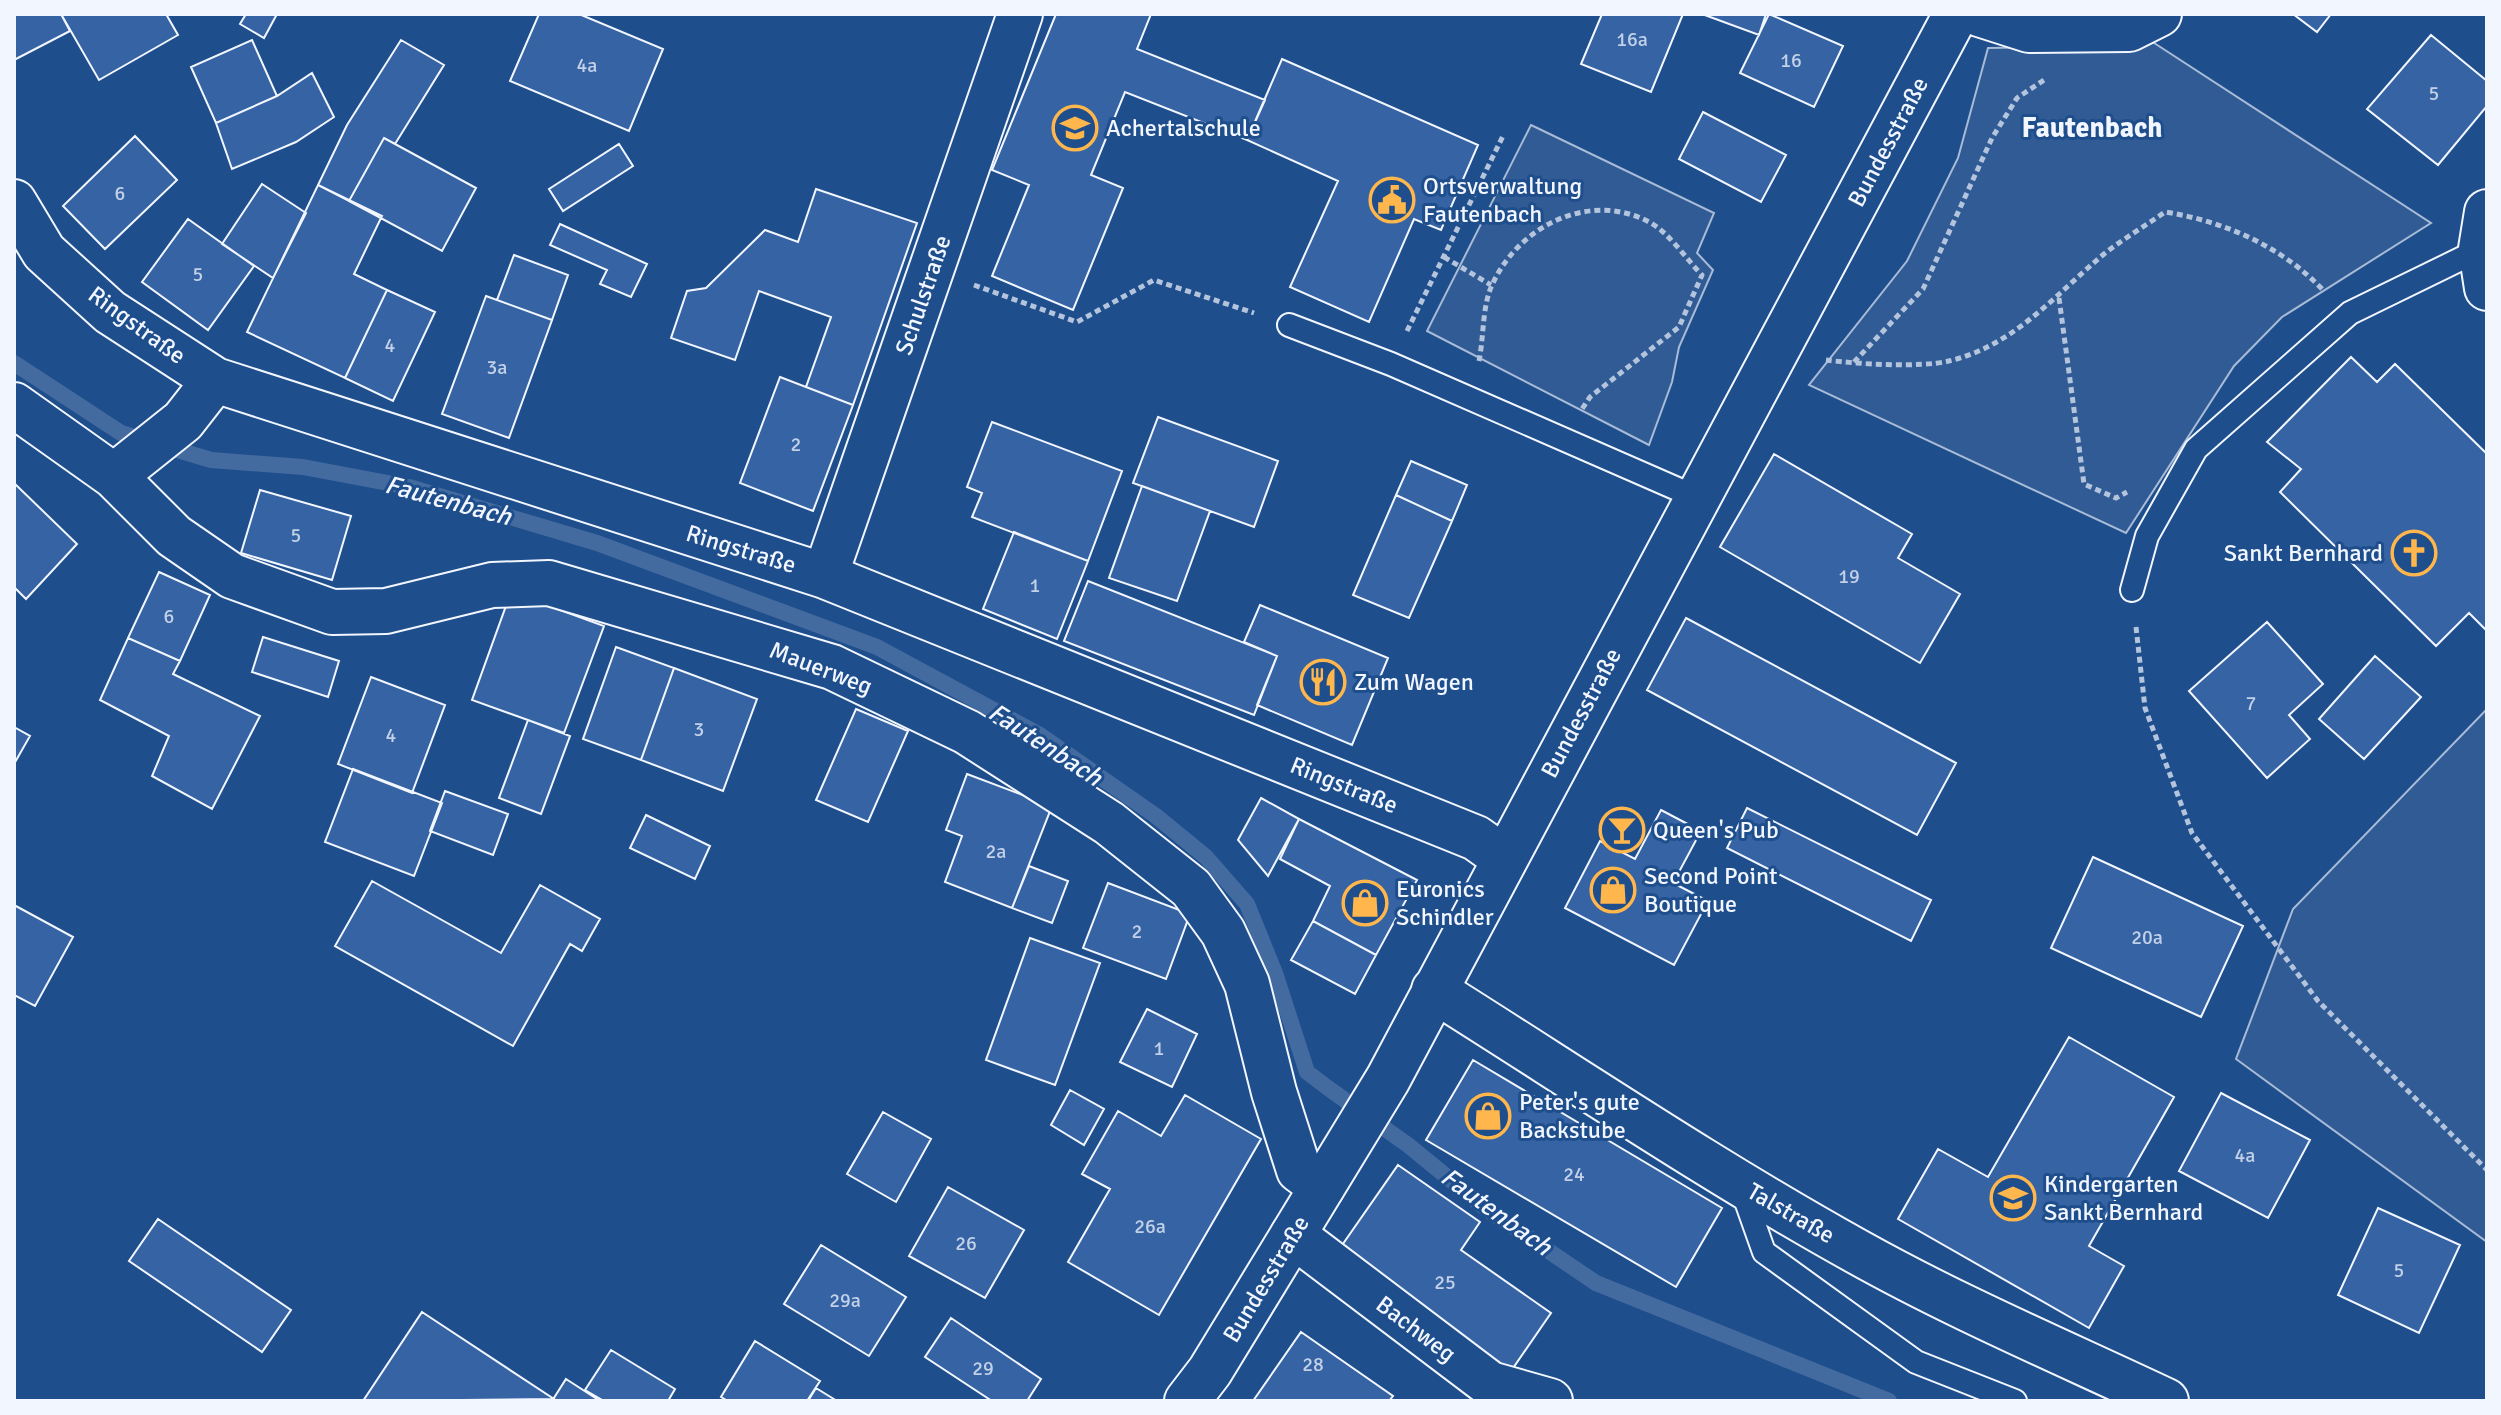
<svg xmlns="http://www.w3.org/2000/svg" width="2501" height="1415" font-family="Signika,sans-serif">
  <rect width="100%" height="100%" fill="#1f4e8c"/>
  <path fill="#305b95" stroke="#a8bbd7" stroke-width="2" d="M2148,39L2431,223L2282,317L2234,366L2126,533L1809,385L1907,261L1958,158L1988,48L2053,47Z
    M1531,125L1714,213L1697,253L1713,270L1679,347L1672,382L1649,445L1427,331Z
    M2487,709V1242L2236,1059L2293,909Z"/>
  <g fill="none" stroke-linecap="round" stroke-linejoin="round">
    <path stroke="#446ba0" stroke-width="16" d="M14,363L121,433L211,460L303,467L409,487L597,543L877,647L1040,735L1156,816L1206,857L1247,904L1275,973L1307,1072L1328,1088L1408,1145L1485,1208L1596,1283L1889,1401"/>
  </g>
  <path fill="#3563a3" stroke="#f2f6ff" stroke-width="2" d="M14,14H61L70,31L14,60Z
    M61,14H166L178,35L99,80Z
    M246,14H277L264,38L240,24Z
    M539,14H579L663,49L629,131L510,81Z
    M1056,14H1151L1137,49L1265,100L1247,140L1125,92L1091,175L1123,188L1073,310L992,276L1029,185L992,170Z
    M1602,14H1683L1651,92L1581,64Z
    M1702,14H1766L1759,35Z
    M1769,14L1843,46L1814,107L1740,73Z
    M2293,14H2331L2317,32Z
    M2431,35L2487,81V106L2438,165L2367,109Z
    M252,40L277,96L216,123L191,67Z
    M401,40L444,65L395,144L384,138L349,201L318,185L347,125Z
    M1282,59L1478,145L1441,230L1414,219L1369,322L1290,287L1338,181L1247,140Z
    M312,73L334,117L296,142L232,169L216,123L277,96Z
    M1703,112L1786,155L1761,202L1679,159Z
    M135,136L177,180L105,249L63,206Z
    M384,138L476,188L442,251L349,201Z
    M619,144L633,166L563,211L549,189Z
    M262,184L306,213L273,278L222,244Z
    M318,185L382,216L354,274L387,290L345,378L247,332Z
    M816,189L917,223L853,405L806,387L831,317L759,291L735,360L671,338L687,291L706,288L765,230L798,242Z
    M188,219L254,266L208,330L142,282Z
    M560,224L647,264L631,297L600,284L607,270L550,245Z
    M514,255L568,275L552,320L497,300Z
    M387,290L435,312L393,401L345,378Z
    M486,296L552,320L509,438L442,414Z
    M2351,357L2377,382L2395,364L2487,454V631L2469,613L2436,646L2280,492L2301,469L2267,442Z
    M780,377L853,405L813,511L740,483Z
    M1158,417L1278,461L1254,527L1133,483Z
    M992,422L1122,471L1088,561L972,517L982,493L967,487Z
    M1774,454L1912,534L1898,558L1960,594L1920,663L1720,547Z
    M1411,461L1467,485L1452,521L1396,495Z
    M14,483L77,544L26,599L14,587Z
    M1142,486L1210,511L1177,601L1109,578Z
    M260,490L351,516L332,580L241,553Z
    M1396,495L1452,521L1409,618L1353,595Z
    M1014,532L1088,561L1057,639L983,609Z
    M159,572L210,595L180,661L128,638Z
    M1088,581L1277,656L1254,715L1064,641Z
    M511,592L604,626L564,733L472,700Z
    M1260,605L1388,658L1352,745L1257,705L1277,656L1244,642Z
    M1686,618L1956,763L1917,835L1647,690Z
    M2267,622L2323,684L2289,715L2310,739L2267,778L2189,691Z
    M263,637L339,661L328,697L252,672Z
    M128,638L180,661L173,674L260,716L212,809L152,776L169,736L100,700Z
    M616,647L674,668L641,760L583,739Z
    M2375,656L2421,697L2364,759L2319,719Z
    M674,668L757,699L723,791L641,760Z
    M371,677L445,705L412,793L338,764Z
    M856,709L908,731L868,822L816,800Z
    M528,720L570,736L541,814L499,798Z
    M14,727L30,736L14,764Z
    M353,769L442,803L414,876L325,842Z
    M967,774L1052,806L1012,908L945,882L962,836L946,830Z
    M445,791L508,814L493,855L430,831Z
    M1261,798L1299,819L1268,876L1238,840Z
    M1747,808L1931,900L1911,941L1727,848Z
    M1661,810L1701,831L1673,883L1708,901L1674,965L1565,908L1600,841L1635,859Z
    M646,815L710,846L695,879L630,848Z
    M1299,819L1417,880L1376,955L1313,921L1330,886L1280,859Z
    M2093,857L2243,926L2201,1017L2051,948Z
    M1029,866L1068,881L1052,923L1012,908Z
    M372,881L501,953L540,885L600,919L582,951L570,944L513,1046L335,946Z
    M1108,883L1190,914L1166,979L1083,948Z
    M14,905L73,937L35,1006L14,995Z
    M1313,921L1376,955L1355,994L1291,960Z
    M1030,938L1100,963L1055,1085L986,1060Z
    M1147,1009L1197,1034L1172,1087L1120,1062Z
    M2069,1037L2174,1097L2089,1246L2124,1266L2089,1328L1898,1219L1938,1149L1988,1177Z
    M1473,1060L1722,1208L1676,1287L1426,1140Z
    M1070,1090L1104,1109L1084,1145L1051,1125Z
    M2221,1093L2310,1140L2268,1218L2179,1171Z
    M1185,1095L1261,1139L1159,1315L1068,1262L1110,1189L1082,1174L1118,1111L1161,1136Z
    M883,1112L931,1139L896,1202L847,1174Z
    M1398,1165L1480,1222L1461,1250L1551,1313L1511,1371L1338,1251Z
    M948,1187L1024,1230L985,1298L909,1256Z
    M2378,1208L2460,1245L2419,1333L2338,1295Z
    M158,1219L291,1310L262,1352L129,1261Z
    M821,1245L906,1297L869,1356L784,1304Z
    M422,1312L554,1399L363,1401Z
    M951,1318L1041,1379L1027,1401H992L925,1357Z
    M1301,1332L1393,1396L1389,1401H1253Z
    M755,1341L820,1381L807,1401H728L721,1397Z
    M611,1350L675,1389L668,1401H604L585,1390Z
    M566,1379L600,1401H552Z
    M816,1388L837,1401H808Z"/>
  <g fill="none" stroke-linecap="round" stroke-linejoin="round">
    <g stroke="#f2f6ff" stroke-width="26">
      <path id="service" d="M1289,325L1391,364L1698,498
        M2132,590L2147,536L2196,449L2350,313L2481,249
        M1741,1187L1764,1252L1916,1362L2015,1401"/>
    </g>
    <g stroke="#f2f6ff" stroke-width="48">
      <path id="minor" d="M1979,14L2029,30L2129,29L2159,14
        M14,202L44,252L110,312L215,380L825,576L1476,838L1504,858
        M2487,212L2481,249L2487,288
        M215,380L183,421L114,476L174,536L232,576L332,612L386,611L492,585L549,583L832,667L967,732L1109,823L1191,888L1223,932L1247,984L1274,1092L1299,1170L1322,1187
        M14,405L114,476
        M825,576L1020,14
        M1434,990C1574,1078 1712,1171 1856,1251C1956,1307 2062,1352 2166,1401
        M1293,1235L1490,1384L1550,1401"/>
    </g>
    <g stroke="#f2f6ff" stroke-width="48">
      <path id="primary" d="M1187,1401L1210,1371L1388,1079L1956,14"/>
    </g>
    <path stroke="#b3c4dc" stroke-width="5" stroke-dasharray="6 4" stroke-linecap="butt" d="M1444,257L1491,285
      M974,285L1077,322L1154,280L1254,313
      M2059,298L2084,484L2116,498L2127,492
      M1407,331L1503,136
      M1826,360C1857,364 1920,368 1949,361C2014,346 2056,294 2104,254C2123,239 2145,226 2165,212C2223,221 2281,246 2322,289
      M1479,361C1484,337 1482,304 1493,283C1520,225 1591,190 1651,223C1669,233 1687,260 1702,275L1679,327L1590,397L1582,409
      M1854,362L1923,289L1992,138L2017,98L2044,80
      M2136,627L2145,708L2192,833L2318,1001L2487,1170"/>
    <use href="#service" stroke="#1f4e8c" stroke-width="22"/>
    <use href="#minor" stroke="#1f4e8c" stroke-width="44"/>
    <use href="#primary" stroke="#1f4e8c" stroke-width="44"/>
  </g>
  <defs>
    <g id="school-ring" transform="scale(2.3)"><circle r="9.5" fill="#1f4e8c" stroke="#ffb74d" stroke-width="1.5"/><path d="M0-5L7-2L0 1L-7-2ZM-4 1L0 2.5L4 1V4Q0 6-4 4Z" fill="#ffb74d"/></g>
    <g id="civic-ring" transform="scale(2.3)"><circle r="9.5" fill="#1f4e8c" stroke="#ffb74d" stroke-width="1.5"/><path d="M-.6-6.5H3V-4.5H.6V-3L4-1V1h2V6H-6V1h2V-1L-.6-3ZM-1.2 2.5V6h2.4V2.5Z" fill="#ffb74d"/></g>
    <g id="church-ring" transform="scale(2.3)"><circle r="9.5" fill="#1f4e8c" stroke="#ffb74d" stroke-width="1.5"/><path d="M-1.2-6h2.4v3.5h3.3v2.4h-3.3V6h-2.4V-.1h-3.3v-2.4h3.3Z" fill="#ffb74d"/></g>
    <g id="restaurant-ring" transform="scale(2.3)"><circle r="9.5" fill="#1f4e8c" stroke="#ffb74d" stroke-width="1.5"/><path d="M-5-6h1v4h1v-4h1v4h1v-4h1v5L-1.5 .5V6h-2V.5L-5-1ZM5-6V6H3V1.5H1.5Q1.5-4 5-6Z" fill="#ffb74d"/></g>
    <g id="bar-ring" transform="scale(2.3)"><circle r="9.5" fill="#1f4e8c" stroke="#ffb74d" stroke-width="1.5"/><path d="M-6-5H6L.8 .8V4.5H3.5V6h-7V4.5H-.8V.8Z" fill="#ffb74d"/></g>
    <g id="shop-ring" transform="scale(2.3)"><circle r="9.5" fill="#1f4e8c" stroke="#ffb74d" stroke-width="1.5"/><path d="M-5-2.5h2.3a2.7 3.5 0 0 1 5.4 0H5L5.5 6h-11ZM-1.5-2.5h3a1.5 2.3 0 0 0-3 0Z" fill="#ffb74d"/></g>
  </defs>
  <g fill-rule="evenodd">
    <use href="#school-ring" x="1075" y="128"/>
    <use href="#civic-ring" x="1392" y="200"/>
    <use href="#church-ring" x="2414" y="553"/>
    <use href="#restaurant-ring" x="1323" y="682"/>
    <use href="#bar-ring" x="1622" y="830"/>
    <use href="#shop-ring" x="1613" y="890"/>
    <use href="#shop-ring" x="1365" y="903"/>
    <use href="#shop-ring" x="1488" y="1116"/>
    <use href="#school-ring" x="2013" y="1198"/>
  </g>
  <g text-anchor="middle" dominant-baseline="central" stroke-width="6" stroke-linejoin="round" paint-order="stroke">
    <g font-size="20" fill="#c3d1e8">
      <text x="1632" y="39">16a</text>
      <text x="1791" y="60">16</text>
      <text x="587" y="65">4a</text>
      <text x="2434" y="93">5</text>
      <text x="120" y="193">6</text>
      <text x="198" y="274">5</text>
      <text x="390" y="345">4</text>
      <text x="497" y="367">3a</text>
      <text x="796" y="444">2</text>
      <text x="296" y="535">5</text>
      <text x="1849" y="576">19</text>
      <text x="1035" y="585">1</text>
      <text x="169" y="616">6</text>
      <text x="2251" y="703">7</text>
      <text x="699" y="729">3</text>
      <text x="391" y="735">4</text>
      <text x="996" y="851">2a</text>
      <text x="1137" y="931">2</text>
      <text x="2147" y="937">20a</text>
      <text x="1159" y="1048">1</text>
      <text x="2245" y="1155">4a</text>
      <text x="1574" y="1174">24</text>
      <text x="1150" y="1226">26a</text>
      <text x="966" y="1243">26</text>
      <text x="2399" y="1270">5</text>
      <text x="1445" y="1282">25</text>
      <text x="845" y="1300">29a</text>
      <text x="1313" y="1364">28</text>
      <text x="983" y="1368">29</text>
    </g>
    <g font-size="24" fill="#f2f6ff" stroke="#1f4e8c" text-anchor="start">
      <text x="1106" y="128">Achertalschule</text>
      <text x="1423" y="186">Ortsverwaltung<tspan x="1423" dy="28">Fautenbach</tspan></text>
      <text x="2383" y="553" text-anchor="end">Sankt Bernhard</text>
      <text x="1354" y="682">Zum Wagen</text>
      <text x="1653" y="830">Queen's Pub</text>
      <text x="1644" y="876">Second Point<tspan x="1644" dy="28">Boutique</tspan></text>
      <text x="1396" y="889">Euronics<tspan x="1396" dy="28">Schindler</tspan></text>
      <text x="1519" y="1102">Peter's gute<tspan x="1519" dy="28">Backstube</tspan></text>
      <text x="2044" y="1184">Kindergarten<tspan x="2044" dy="28">Sankt Bernhard</tspan></text>
    </g>
    <g font-size="24" fill="#f2f6ff" stroke="#1f4e8c">
      <text transform="translate(1888 142) rotate(-62)">Bundesstraße</text>
      <text transform="translate(923 295) rotate(-71)">Schulstraße</text>
      <text transform="translate(137 325) rotate(36)">Ringstraße</text>
      <text transform="translate(741 549) rotate(17)">Ringstraße</text>
      <text transform="translate(821 668) rotate(21)">Mauerweg</text>
      <text transform="translate(1581 713) rotate(-62)">Bundesstraße</text>
      <text transform="translate(1344 785) rotate(22)">Ringstraße</text>
      <text transform="translate(1791 1213) rotate(30)">Talstraße</text>
      <text transform="translate(1266 1279) rotate(-59)">Bundesstraße</text>
      <text transform="translate(1416 1329) rotate(37)">Bachweg</text>
    </g>
    <g font-size="26" font-style="italic" fill="#f2f6ff" stroke="#1f4e8c">
      <text transform="translate(448 501) rotate(15)">Fautenbach</text>
      <text transform="translate(1045 745) rotate(33)">Fautenbach</text>
      <text transform="translate(1496 1212) rotate(36)">Fautenbach</text>
    </g>
    <g font-size="28" font-weight="bold" fill="#f2f6ff" stroke="#1f4e8c">
      <text x="2092" y="128">Fautenbach</text>
    </g>
  </g>
  <rect width="2501" height="1415" fill="none" stroke="#f2f6ff" stroke-width="32"/>
</svg>
